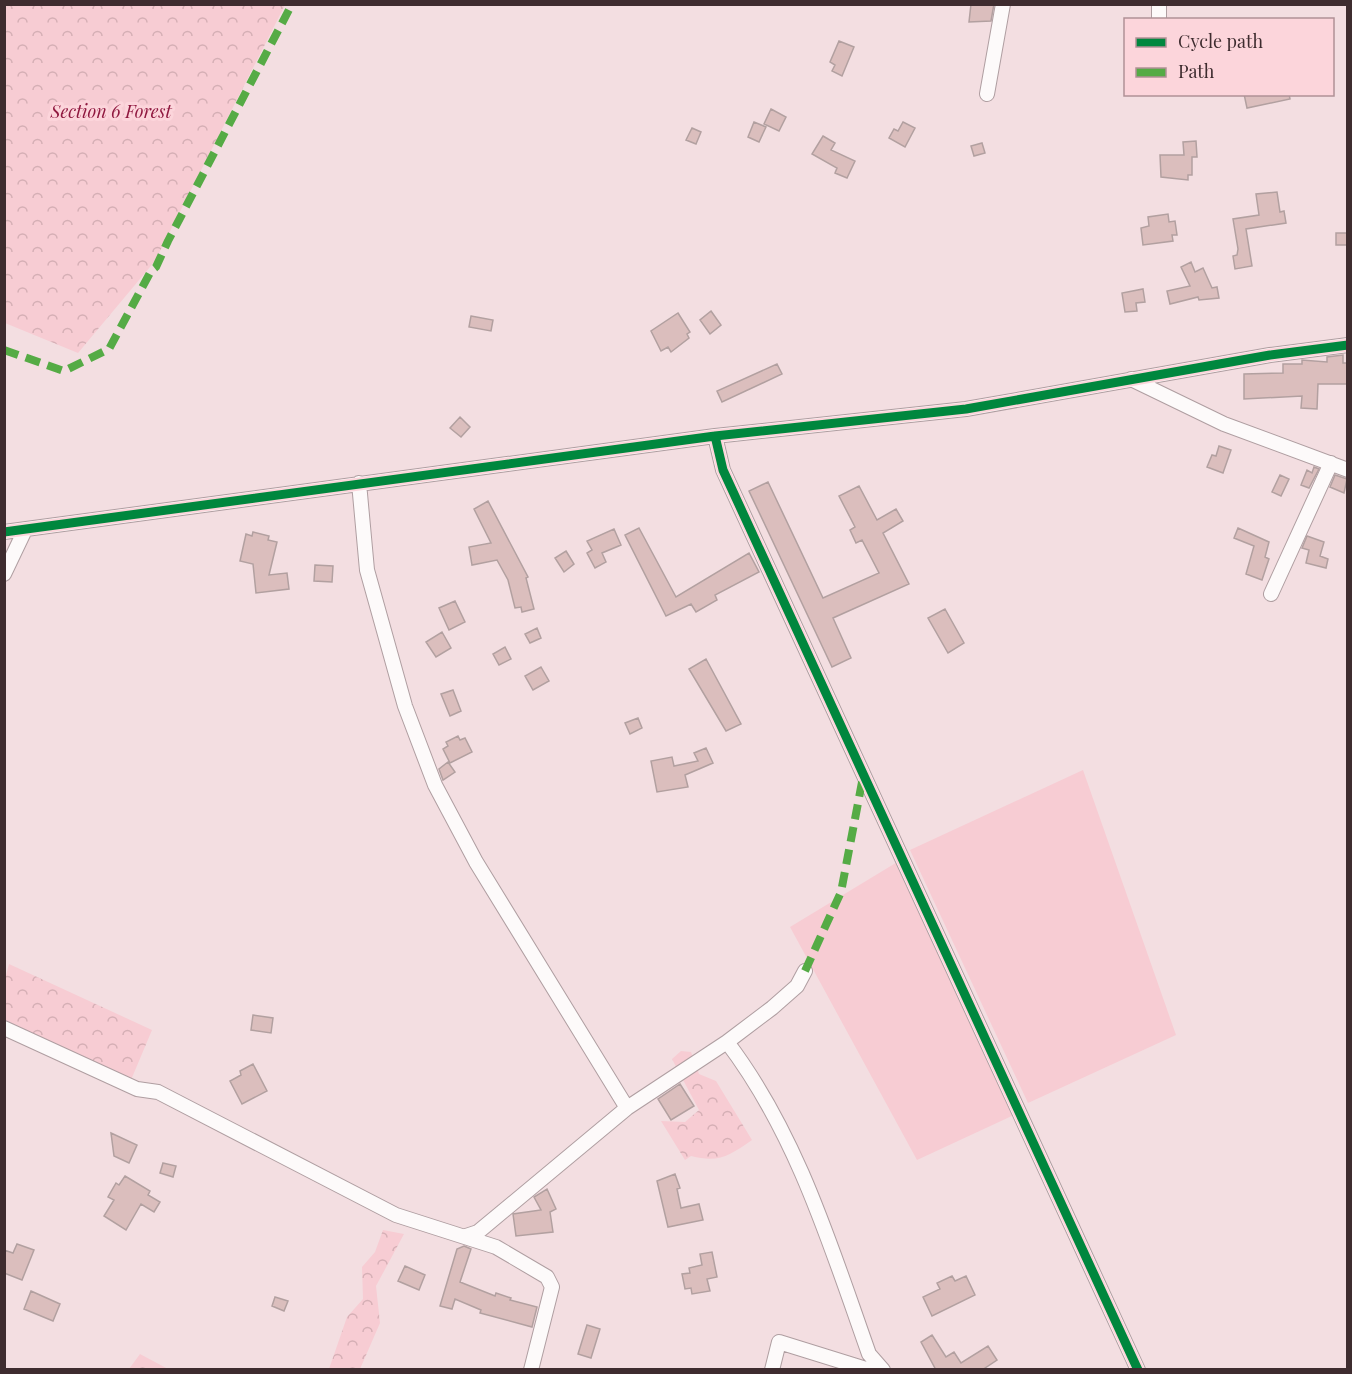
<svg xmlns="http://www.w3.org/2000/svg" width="1352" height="1374" font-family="'Playfair Display',serif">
  <defs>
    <pattern id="forest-crowns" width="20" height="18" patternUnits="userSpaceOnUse" patternTransform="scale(1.5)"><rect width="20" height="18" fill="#f7ccd3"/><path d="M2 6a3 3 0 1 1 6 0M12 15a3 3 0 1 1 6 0" fill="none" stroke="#d5afb5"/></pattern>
  </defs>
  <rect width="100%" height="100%" fill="#f3dee1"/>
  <path fill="#f7ccd3" d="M1083,770L1176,1035L1028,1103L910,850Z
    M899,861L1014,1115L917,1160L790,927Z"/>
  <path fill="url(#forest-crowns)" d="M4,5H285L155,261L78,353L5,323Z
    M9,964L152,1030L131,1080L5,1020V979Z
    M681,1051L691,1052L699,1074L716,1081L752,1140C729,1156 719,1163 691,1156L685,1160L661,1121L685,1122L699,1110L672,1059Z
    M383,1230L404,1234L376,1286L380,1323L360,1369H329L347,1317L363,1299L362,1267L375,1252Z
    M140,1354L168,1369H129Z"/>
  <path fill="#dbbebd" stroke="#b2a0a0" stroke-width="1.5" d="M971,4H994L991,21L969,22Z
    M839,41L854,47L842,76L832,71L835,65L830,62Z
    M1244,94H1289L1290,99L1247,108Z
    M771,109L786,117L779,131L764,124Z
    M754,122L766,127L759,142L748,137Z
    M903,122L915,128L905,147L889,138L894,129L898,131Z
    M692,128L701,132L696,144L686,140Z
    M823,136L835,143L831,150L855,161L847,178L835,173L837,168L812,154Z
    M1196,141L1197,157H1192V175H1188V180L1161,177L1160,155H1184L1183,142Z
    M982,143L985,153L974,156L971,146Z
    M1277,192L1280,212L1284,211L1286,223L1246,229L1252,266L1235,269L1233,256L1237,255L1238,249L1233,219L1259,215L1256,194Z
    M1168,214L1169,222L1175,221L1177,235H1172L1173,241L1143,245L1141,228L1149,226L1148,217Z
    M1336,233H1347V245H1336Z
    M1191,262L1195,272L1203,268L1212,288L1217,287L1219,298L1199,300L1198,297L1170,304L1167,291L1190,286L1181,267Z
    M1143,289L1145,302L1136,303L1137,311L1125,312L1122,293Z
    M711,311L721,325L710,334L700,320Z
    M678,313L690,332L687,334L689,338L671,352L668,347L661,351L651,331Z
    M471,316L493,320L491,331L469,327Z
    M1343,355V363H1347V384H1318L1317,409L1301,408L1302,396L1244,399V374L1283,373V364H1302V360L1327,362V357Z
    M777,364L782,374L722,402L717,391Z
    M460,417L470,427L461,437L450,428Z
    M1219,446L1231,450L1223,473L1207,467L1212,455L1216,456Z
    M1314,467L1319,469L1309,488L1301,485L1307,470L1312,473Z
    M1280,475L1289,479L1281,496L1272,492Z
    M1335,475L1347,479L1344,493L1330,487Z
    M768,482L823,598L879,573L862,540L856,543L850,530L855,527L839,496L859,486L877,520L896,509L903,521L883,533L909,584L833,618L851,658L832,667L749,491Z
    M488,501L528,577L526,578L534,609L522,612L521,607L515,608L508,580L497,560L472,565L469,547L491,543L474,509Z
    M639,528L676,597L749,553L759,572L715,595L717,600L696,612L691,604L666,616L625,535Z
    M1238,528L1269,542L1265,557L1269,559L1262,580L1246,574L1254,546L1234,538Z
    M614,529L621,545L602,553L606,562L595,568L587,553L592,550L587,541Z
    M253,532L269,536L268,540L277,542L269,575L287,573L289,589L256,593L253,564L240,561L246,534L252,536Z
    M1307,536L1324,542L1320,556L1328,559L1326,568L1306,563L1309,550L1302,548Z
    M566,551L574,564L564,572L555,558Z
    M315,565L333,566L332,582L314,581Z
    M455,601L465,622L449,630L439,608Z
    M945,609L964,643L948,653L928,618Z
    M537,628L541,638L530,643L525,634Z
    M442,632L451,648L436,657L426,642Z
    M505,647L511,659L499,665L493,654Z
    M706,659L741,724L726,731L689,669Z
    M541,667L549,681L533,690L525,676Z
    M453,690L461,711L450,716L441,694Z
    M638,718L642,728L630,734L625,723Z
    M458,736L460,740L465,738L472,752L450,763L443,749L448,746L446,742Z
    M706,748L713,763L685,775L688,787L657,792L651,761L672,757L674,766L698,761L694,753Z
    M448,762L455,772L443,780L439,769Z
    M253,1015L273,1018L271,1033L251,1030Z
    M253,1064L267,1091L242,1104L230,1081L241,1075L240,1071Z
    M680,1084L694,1106L671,1120L658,1099Z
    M111,1133L137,1145L129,1163L114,1156Z
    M163,1163L176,1166L173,1177L160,1173Z
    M675,1174L680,1188L677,1189L681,1208L699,1204L703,1220L668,1227L657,1181Z
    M125,1176L150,1191L148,1195L160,1202L154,1212L141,1204L126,1230L104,1216L114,1200L108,1197L116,1183L119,1185Z
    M547,1189L556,1209L550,1212L553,1232L516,1236L513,1214L541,1210L534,1197Z
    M17,1244L34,1250L22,1280L4,1273V1250L13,1253Z
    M464,1246L471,1249L460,1282L495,1296L496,1293L511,1298L510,1300L537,1307L532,1327L480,1313L481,1310L455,1299L452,1309L440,1306L457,1249Z
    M712,1252L717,1277L707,1279L710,1291L692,1294L691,1288L685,1289L682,1274L690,1273L689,1268L702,1265L700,1254Z
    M405,1266L425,1275L419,1290L398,1281Z
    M952,1276L955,1281L966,1276L975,1295L932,1316L923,1297L940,1289L937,1283Z
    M31,1291L60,1304L53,1321L24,1309Z
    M275,1297L288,1301L284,1311L272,1306Z
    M587,1325L600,1329L591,1358L578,1354Z
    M932,1335L946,1357L954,1352L961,1363L988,1346L997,1360L982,1370H936L921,1342Z"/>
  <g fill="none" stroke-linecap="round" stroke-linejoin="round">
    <g stroke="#af9ea1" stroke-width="16">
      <path id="minor" d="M1159,20V4
        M987,94L1003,4
        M1131,379L1224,424L1348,470
        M715,436L723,470L1138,1370
        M359,483L367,570L405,706L435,785L476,862L627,1108
        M4,532L715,436L966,409L1270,355L1348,345
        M4,574L25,530
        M1271,594L1331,463
        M4,1028L137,1089L158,1092L396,1215L496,1247L547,1277L552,1287L531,1370
        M727,1042C797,1134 831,1247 869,1354L883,1370
        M466,1236L478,1232L627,1108L727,1042L772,1008L797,986L805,971
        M772,1370L779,1342L869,1370"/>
    </g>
    <use href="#minor" stroke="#fdfafa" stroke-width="14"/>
    <path stroke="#55ab45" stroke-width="8" stroke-dasharray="15 8" stroke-linecap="butt" d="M4,350L64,371L109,349L151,271L156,267L168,241L292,4
      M805,971L841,892L863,777"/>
    <g stroke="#fcd5db" stroke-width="13">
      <path id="cycleway" d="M715,436L723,470L1138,1370
        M4,532L715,436L966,409L1270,355L1348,345"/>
    </g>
    <use href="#cycleway" stroke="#00873e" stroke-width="9"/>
  </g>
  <g text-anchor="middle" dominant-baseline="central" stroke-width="6" stroke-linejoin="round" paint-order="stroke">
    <g font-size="18" font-style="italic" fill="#901940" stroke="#fcd5db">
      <text x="111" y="111">Section 6 Forest</text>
    </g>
  </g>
  <rect width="1352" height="1374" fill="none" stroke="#3e2c2f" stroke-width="12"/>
  <rect x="1124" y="18" width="210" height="78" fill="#fcd5db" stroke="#b09196" stroke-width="1.5"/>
  <rect x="1136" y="38" width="30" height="9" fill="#00873e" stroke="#b09196" stroke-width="1.5"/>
  <text x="1178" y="48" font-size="18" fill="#3e2c2f">Cycle path</text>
  <rect x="1136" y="68" width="30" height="9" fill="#55ab45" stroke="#b09196" stroke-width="1.5"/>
  <text x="1178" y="78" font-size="18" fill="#3e2c2f">Path</text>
</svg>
